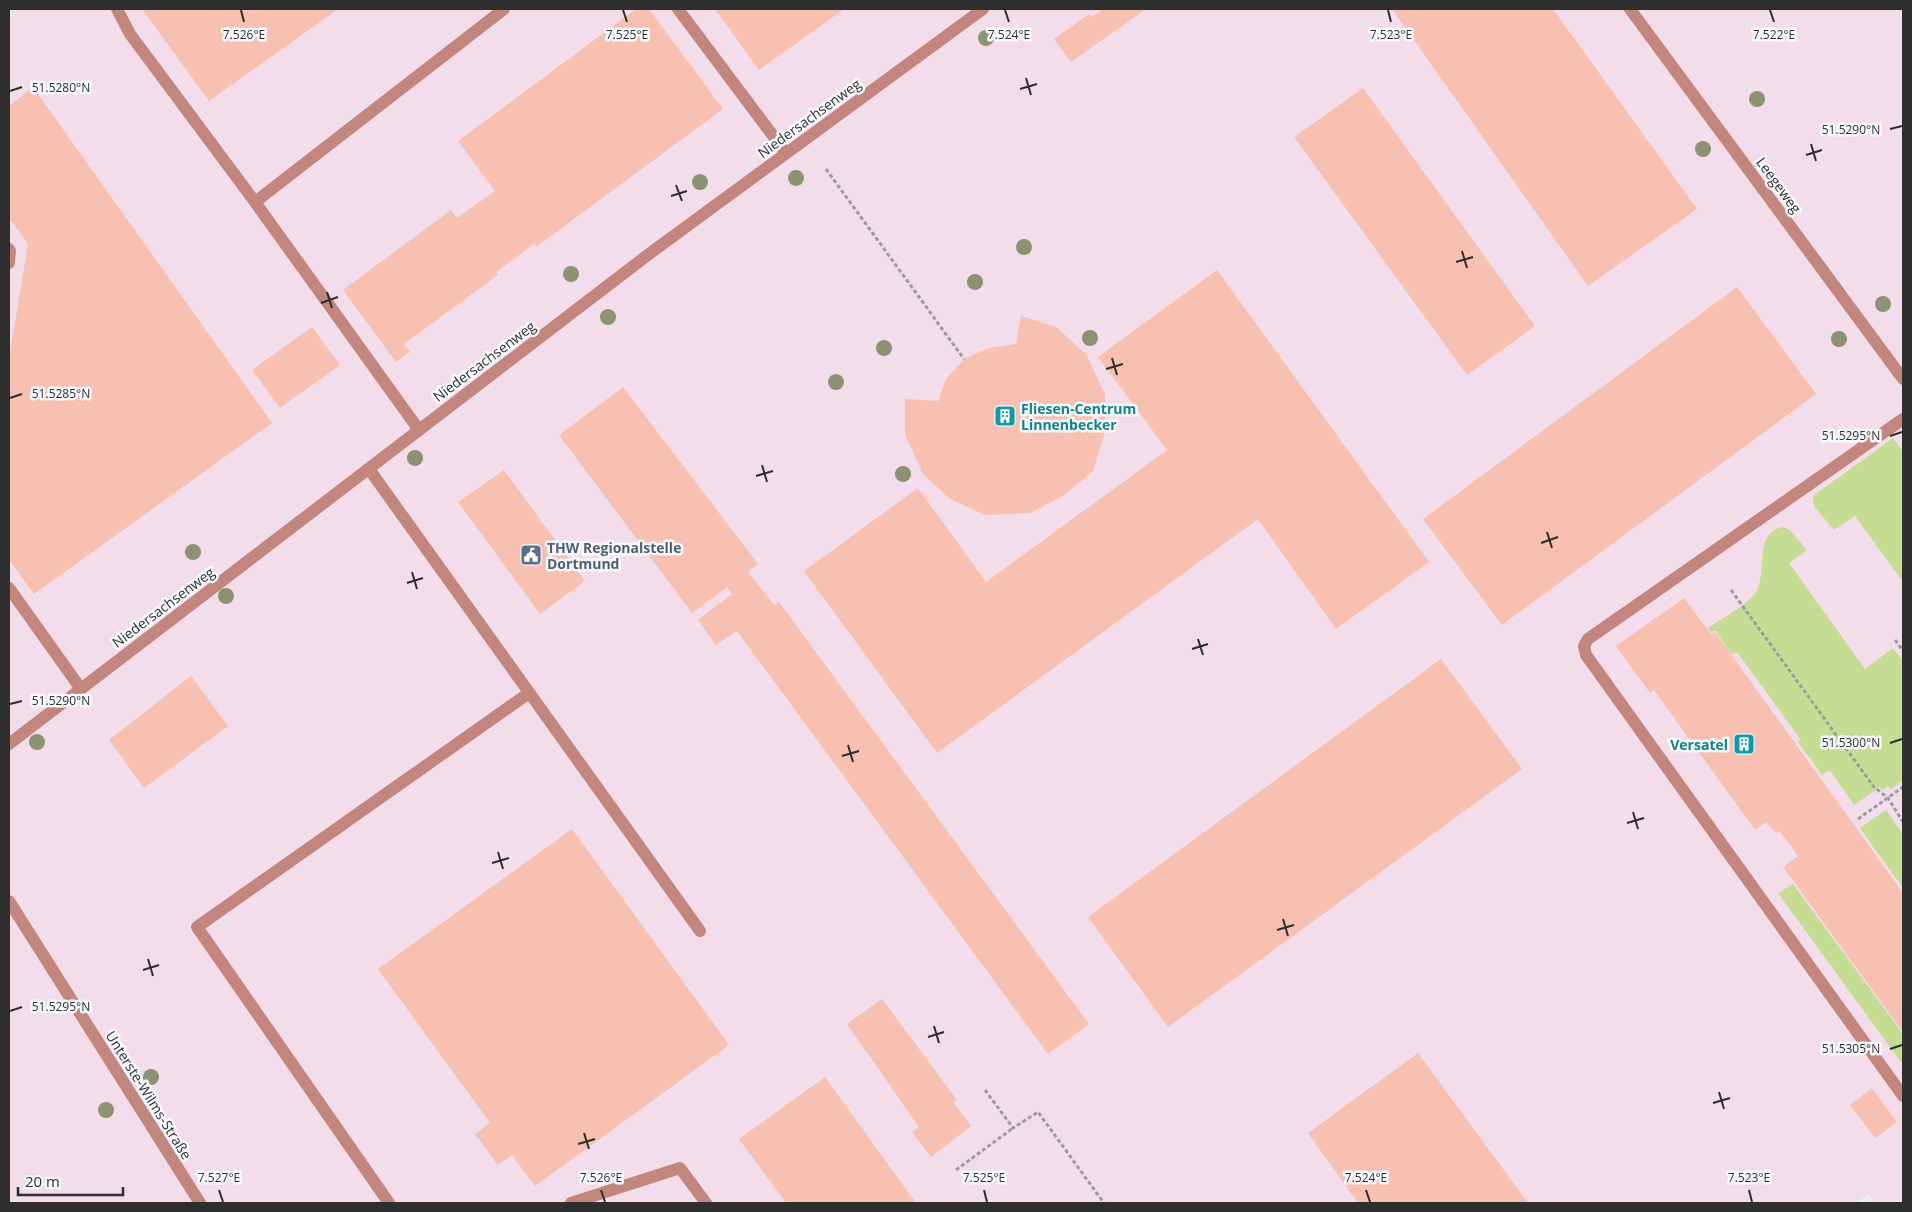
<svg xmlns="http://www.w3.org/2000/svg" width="1912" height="1212" font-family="'Open Sans',sans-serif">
  <rect width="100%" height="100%" fill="#edeef1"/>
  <path fill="#f3ddeb" d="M16,9H1903V1203H1875L1868,1194L1856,1203H9V14Z"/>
  <path fill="#c5dd92" d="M1893,438L1903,452V582L1855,516L1834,530L1814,506L1813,496Z
    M1782,527L1790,530L1807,550L1789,563L1865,669L1893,648L1903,661V780L1891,789L1888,786L1883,790L1880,787L1854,805L1830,770L1822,775L1798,742L1801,740L1737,652L1732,655L1715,630L1711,632L1708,628C1721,619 1751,603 1757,590C1767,570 1754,533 1782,527Z
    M1886,810L1903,834V888L1860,828Z
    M1793,884L1903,1034V1065L1778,893Z"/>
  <path fill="#f7c0b0" d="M142,9H338L209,101Z
    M636,9H649L723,109L536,247L534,244L496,272L498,275L404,344L410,352L396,362L343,290L451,210L457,218L495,191L458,141Z
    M715,9H844L759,70Z
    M1103,9H1146L1071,62L1054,39L1089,14L1092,17Z
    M1392,9H1553L1697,209L1588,286Z
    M33,87L272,423L34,594L9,559V359L28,244L9,218V106Z
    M1363,88L1535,326L1467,375L1294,137Z
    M1217,270L1429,562L1336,629L1258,519L937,753L804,571L918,488L986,582L1167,450L1098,357Z
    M1737,287L1816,394L1502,625L1423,519Z
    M1021,316L1056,327L1086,354L1105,394V431L1093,471L1063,496L1030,513L985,515L950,499L923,474L905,434V399L938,401L946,379L964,359L989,348L1016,344Z
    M312,327L340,365L280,408L252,370Z
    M623,387L758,564L748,572L774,605L779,602L1089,1024L1048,1054L737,631L716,645L698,620L732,594L727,587L692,613L559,435Z
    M504,470L585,581L540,614L458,502Z
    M1684,598L1711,634L1715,632L1903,893V1032L1783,867L1798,856L1780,831L1776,833L1766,822L1755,830L1654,690L1650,693L1616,646Z
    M1441,659L1522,769L1168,1027L1088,917Z
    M191,676L228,726L144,788L109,740Z
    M572,829L729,1045L535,1186L512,1155L498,1165L475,1134L490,1123L378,969Z
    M882,999L957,1100L953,1102L971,1126L931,1157L912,1132L919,1127L847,1024Z
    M1418,1053L1528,1203H1358L1308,1133Z
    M825,1077L916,1203H786L739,1139Z
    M1872,1088L1897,1122L1875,1138L1850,1105Z"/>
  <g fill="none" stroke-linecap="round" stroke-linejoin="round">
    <path stroke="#9b9c9e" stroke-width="3" stroke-dasharray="4 2.5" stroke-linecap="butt" d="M826,169L964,359
      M1731,590L1874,787L1888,798L1903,822
      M1895,640L1903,651
      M1858,819L1903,787
      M985,1090L1013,1128L1038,1112L1104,1203
      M956,1170L1013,1128"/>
    <path stroke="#c3867d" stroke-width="12" d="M117,9L130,34L255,202L419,430
      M678,9L786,153
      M1630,9L1903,379
      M255,202L504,9
      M9,249L10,251L9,263
      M1903,419L1588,639L1584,646L1586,655L1903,1096
      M369,469L700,931
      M9,588L81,689
      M9,744L649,254L983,9
      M9,901L200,1203
      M389,1203L197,927L529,693
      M571,1203L680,1168L706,1203"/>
  </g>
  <g fill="#8b9372">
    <circle cx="986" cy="38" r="8"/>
    <circle cx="1757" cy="99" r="8"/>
    <circle cx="1703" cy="149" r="8"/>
    <circle cx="796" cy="178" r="8"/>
    <circle cx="700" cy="182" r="8"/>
    <circle cx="1024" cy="247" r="8"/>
    <circle cx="571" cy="274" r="8"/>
    <circle cx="975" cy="282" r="8"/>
    <circle cx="1883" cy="304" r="8"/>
    <circle cx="608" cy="317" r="8"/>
    <circle cx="1090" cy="338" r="8"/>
    <circle cx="1839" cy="339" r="8"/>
    <circle cx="884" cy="348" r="8"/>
    <circle cx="836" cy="382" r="8"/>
    <circle cx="415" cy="458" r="8"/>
    <circle cx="903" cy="474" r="8"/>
    <circle cx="193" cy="552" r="8"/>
    <circle cx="226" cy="596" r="8"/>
    <circle cx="37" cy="742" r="8"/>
    <circle cx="151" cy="1077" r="8"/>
    <circle cx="106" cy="1110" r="8"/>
  </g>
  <path fill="none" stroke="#2e2e2f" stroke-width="2" d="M241,10L244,22M623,10L627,22M1005,10L1009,22M1388,10L1391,22M1770,10L1774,22M1026,78L1031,95M1020,89L1037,84M10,91L22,87M1890,129L1902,126M1811,144L1816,161M1806,155L1822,150M676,185L682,201M671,196L687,191M1462,251L1467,268M1456,262L1473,257M327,292L332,308M321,303L338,297M1112,358L1117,375M1106,369L1123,364M10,398L22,394M1890,436L1902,432M762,465L767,482M756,476L773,471M1547,532L1552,548M1541,543L1558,537M412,572L417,589M407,583L423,578M1198,639L1203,655M1192,649L1208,644M10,704L22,701M1890,743L1902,739M848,745L853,762M842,756L859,751M1633,812L1638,829M1627,823L1644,818M498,852L503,869M492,863L509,858M1283,919L1288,936M1277,930L1294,925M148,959L153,976M143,970L159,965M10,1011L22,1007M934,1026L939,1043M928,1037L944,1032M1890,1049L1902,1045M1719,1092L1724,1109M1713,1103L1730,1098M584,1133L589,1149M578,1144L595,1139M219,1190L223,1202M601,1190L605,1202M984,1190L987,1202M1366,1190L1370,1202M1749,1190L1752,1202"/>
  <defs>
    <g id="building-square" transform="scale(1.125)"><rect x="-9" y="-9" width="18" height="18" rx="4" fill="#0f9aa8" stroke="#fafbff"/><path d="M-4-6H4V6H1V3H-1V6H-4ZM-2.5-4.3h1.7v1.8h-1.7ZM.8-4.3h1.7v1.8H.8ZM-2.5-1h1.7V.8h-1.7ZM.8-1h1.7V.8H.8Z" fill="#fff"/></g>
    <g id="civic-square" transform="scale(1.125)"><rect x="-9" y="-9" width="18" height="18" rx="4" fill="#5c6f8a" stroke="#fafbff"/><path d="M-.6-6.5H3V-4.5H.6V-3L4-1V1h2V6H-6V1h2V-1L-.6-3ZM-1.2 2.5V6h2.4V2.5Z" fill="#fff"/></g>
  </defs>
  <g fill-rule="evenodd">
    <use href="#building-square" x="1005" y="416"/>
    <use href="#civic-square" x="531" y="555"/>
    <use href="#building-square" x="1744" y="744"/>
  </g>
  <g text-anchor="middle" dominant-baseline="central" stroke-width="5" stroke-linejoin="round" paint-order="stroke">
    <g font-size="14" fill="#2e2e2f" stroke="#fafbff">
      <text transform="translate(809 118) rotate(-36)">Niedersachsenweg</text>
      <text transform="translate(1779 185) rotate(54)">Leegeweg</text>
      <text transform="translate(484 361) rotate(-37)">Niedersachsenweg</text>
      <text transform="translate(163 607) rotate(-37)">Niedersachsenweg</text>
      <text transform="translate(149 1095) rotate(58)">Unterste-Wilms-Straße</text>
    </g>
    <g font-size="14" font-weight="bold" fill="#0d838f" stroke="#fafbff" text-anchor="start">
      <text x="1021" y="408">Fliesen-Centrum<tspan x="1021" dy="16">Linnenbecker</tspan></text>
      <text x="1728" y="744" text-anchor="end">Versatel</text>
    </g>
    <g font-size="14" font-weight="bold" fill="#4e5e75" stroke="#fafbff" text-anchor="start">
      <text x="547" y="547">THW Regionalstelle<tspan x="547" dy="16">Dortmund</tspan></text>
    </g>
  </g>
  <g font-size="12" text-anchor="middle" fill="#2e2e2f" stroke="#fafbff" stroke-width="5" stroke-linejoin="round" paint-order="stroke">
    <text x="244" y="39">7.526°E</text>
    <text x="627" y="39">7.525°E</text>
    <text x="1009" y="39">7.524°E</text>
    <text x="1391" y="39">7.523°E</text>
    <text x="1774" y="39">7.522°E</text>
    <text x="61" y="92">51.5280°N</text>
    <text x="1851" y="134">51.5290°N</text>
    <text x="61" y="398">51.5285°N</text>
    <text x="1851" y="440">51.5295°N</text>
    <text x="61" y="705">51.5290°N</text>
    <text x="1851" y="747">51.5300°N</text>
    <text x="61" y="1011">51.5295°N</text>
    <text x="1851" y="1053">51.5305°N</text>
    <text x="219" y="1182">7.527°E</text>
    <text x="601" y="1182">7.526°E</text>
    <text x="984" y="1182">7.525°E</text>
    <text x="1366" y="1182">7.524°E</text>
    <text x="1749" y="1182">7.523°E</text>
  </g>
  <rect width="1912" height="1212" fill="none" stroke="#2e2e2f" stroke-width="20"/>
  <path d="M18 1187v8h105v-8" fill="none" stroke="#2e2e2f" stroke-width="2.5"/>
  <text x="25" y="1187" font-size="15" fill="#2e2e2f" stroke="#fafbff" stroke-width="4" paint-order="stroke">20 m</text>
</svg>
